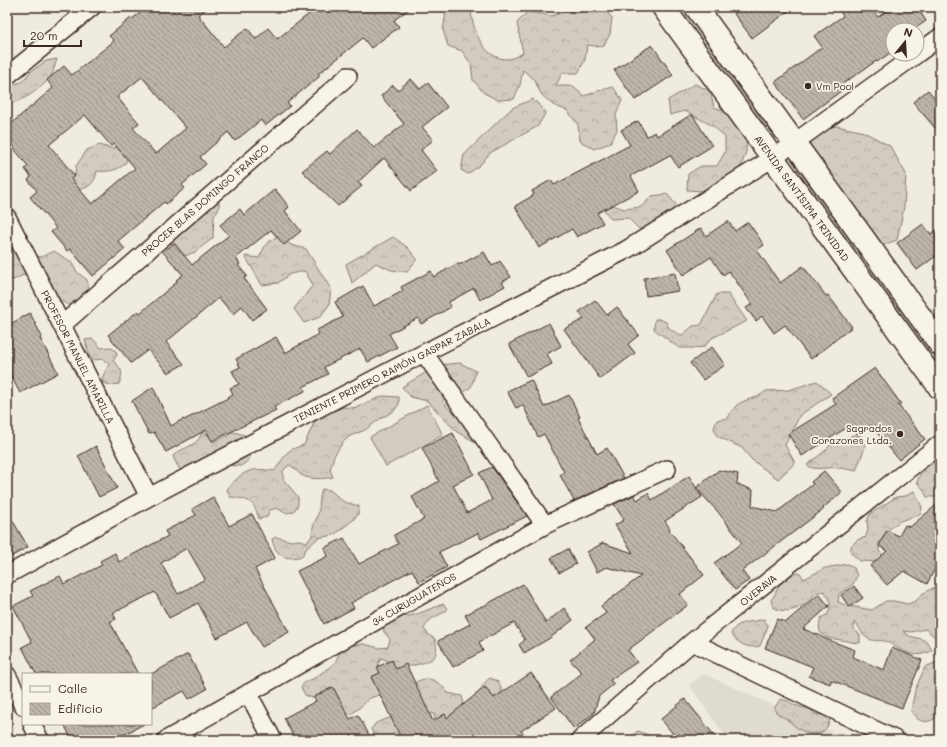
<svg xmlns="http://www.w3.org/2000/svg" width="947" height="747" font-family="Mali,sans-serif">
  <defs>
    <pattern id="grass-dots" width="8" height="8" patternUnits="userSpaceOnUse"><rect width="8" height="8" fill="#d1cbc0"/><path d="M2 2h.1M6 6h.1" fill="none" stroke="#b4aea5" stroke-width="1.8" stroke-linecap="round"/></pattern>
    <pattern id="forest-crowns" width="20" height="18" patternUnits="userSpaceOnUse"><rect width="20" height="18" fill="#d1cbc0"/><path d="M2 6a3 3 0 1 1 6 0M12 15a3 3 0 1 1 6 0" fill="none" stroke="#b4aea5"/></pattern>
    <pattern id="building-back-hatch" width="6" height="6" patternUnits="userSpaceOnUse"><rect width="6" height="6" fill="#bdb5aa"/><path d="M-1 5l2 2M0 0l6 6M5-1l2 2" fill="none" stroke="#9b938a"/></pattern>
  </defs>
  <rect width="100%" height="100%" fill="#efebe0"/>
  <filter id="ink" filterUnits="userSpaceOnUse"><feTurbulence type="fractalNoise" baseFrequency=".025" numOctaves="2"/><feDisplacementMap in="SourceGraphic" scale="8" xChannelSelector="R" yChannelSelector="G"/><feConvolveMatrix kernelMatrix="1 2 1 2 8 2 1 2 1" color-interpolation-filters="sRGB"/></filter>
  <g filter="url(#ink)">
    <path fill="#e0dbd0" d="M704,674L851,740H728L689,685Z"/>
    <path fill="url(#grass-dots)" stroke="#867a6f" d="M676,7H682L771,131L770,133L768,134Z
      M796,169L799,170L940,363V372L795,173Z"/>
    <path fill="url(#forest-crowns)" stroke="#867a6f" d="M445,7H471C471,27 483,60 508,59C512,59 519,55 523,53L517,23L528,11L551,16L567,11H586L595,7H603L612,18L610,34L603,47L587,45L585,60L578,73H562L556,86H572L584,96L598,91L613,87L622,100L616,115L617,130L610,143L594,149L580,141L578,125L568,111L553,105L541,94L534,79L523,70L520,85L514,99L498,100L484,93L473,80L471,64L462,51L448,46L443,30L446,12Z
      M57,59C55,65 53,75 48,80C38,91 21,102 7,104V88L10,85L22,82L30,72L46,61Z
      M695,84L710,91L714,107L728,112L747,136L746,152L741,166L730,177L702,191L687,190L688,174L701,166H717L725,152V137L713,126L685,111L670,115L668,100Z
      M533,99L546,112L538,126L490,153L480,165L468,174L461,170L464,155L487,132L512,108Z
      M837,126L864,132L890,146L906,174L904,207L897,240L871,249L801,155L815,129Z
      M116,141L131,147C129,151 128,158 126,162C120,171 106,172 97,171C95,184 88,189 75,190L74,182L76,166L87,150L99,145L115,149Z
      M667,194L677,206L670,221L639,229L628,218L611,219L601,206L610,204L624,209L641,207L652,196Z
      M215,200L219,202C220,207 218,212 214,216L213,238L195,252L177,259L170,238Z
      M279,235L291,245L306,249L331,289L329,305L320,317L304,323L294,309L313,285L305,271L290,274L278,283L262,285L245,256L259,258L266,244Z
      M393,237L407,247L417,259L407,272L391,270L376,263L352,283L346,264Z
      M7,248L41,257L54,251L71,262L77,272L87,280L92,301L83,309L68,305L48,292L32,271L13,280L7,278Z
      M717,294H728L747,321L712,338L704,347L695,348H679L654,329L655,319H659L666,322C669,330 674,332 682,335L693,326L701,325Z
      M93,339L101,348L110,347L116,351L117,355L113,361C122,369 124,372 119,384L111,385L103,383L102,378L109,364L102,359L94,360L90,358L85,340Z
      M460,363L476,371L471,387L445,405L468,424L486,447L478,446L472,440L457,432L427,401L411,397L402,387L438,365Z
      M817,381L831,394L800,415L785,445L795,463L778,479L752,460L742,448L717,436L714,428L717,420L728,418C730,414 733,408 737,405C746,398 756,400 766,391L789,390Z
      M382,396L399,397V404L394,411L380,419L365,430L350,436L343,442L334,456L330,470L333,477C324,479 310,480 301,475C296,471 297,469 289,465L283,471V479L298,497V505L293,512L285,513L277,508L270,510L267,517L259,519C254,501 249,499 230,497L227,489C243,471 250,467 274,471C287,456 282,451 304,445L314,423L322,415L344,407L352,408L361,406Z
      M202,432L209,435L214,442L234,432L251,437L253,446L249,460L241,466L225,465L211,469L207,477L201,481C187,478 178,471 173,456C183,446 197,448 202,432Z
      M853,435L861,436L865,447L856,471C850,470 844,468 837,468C828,466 815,472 807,465L826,450L831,444L837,440L845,439Z
      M940,455V497H927L923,489L917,482L923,466Z
      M322,489L330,490L344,502L359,506L358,514L353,520L334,535L318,538L306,549L302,556C286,561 275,556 272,539L276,537L291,541L299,540L307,542L312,536C312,526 315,523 318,514C320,506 319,498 322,489Z
      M914,491L922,507L921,514L900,521L888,530L879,543V551L885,557L878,562L860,561L851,553V546L857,540L866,537L868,529L867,521L870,514L896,497L906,496Z
      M848,564L854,568L857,576L853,584L839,594L838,602L845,605L872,610L886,601H894L908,604L916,601L922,594L940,584V642L926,629L911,632L903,631C913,642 926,633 932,651C915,658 909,654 894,646C891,644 888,642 885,641C879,640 873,642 867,638C859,633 862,628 854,622V629L860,635V643C853,643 848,641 841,640C826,638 815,637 821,618L828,614C832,604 830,599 824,591C822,592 817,592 815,594C813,595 813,597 811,599C801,609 786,615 773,607L771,600C781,586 779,574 800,573L804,579L825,568Z
      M443,604L448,609C438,618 430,615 424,629L429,635L435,639C440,658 432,661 415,665C406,667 403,669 393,668L388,661L381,658L378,665L384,670L385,693L370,698L358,709L351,714L343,713L320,701L305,695L301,687L306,681L313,679L334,664L341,651L348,646L364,644L379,648L388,647L390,639L384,632L383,624L400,616H409L417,614Z
      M764,619L768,626L760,646C747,649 739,644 731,634C736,620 752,623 764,619Z
      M940,659V698L937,717C926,725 917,722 911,711L915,690L925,667L935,663Z
      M490,678L498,681L501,688L503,704L473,740L436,721L433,713L425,714L413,684C427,674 439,680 448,693L462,696L464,704C483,702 476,687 490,678Z
      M780,699L788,701L794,705L809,709L816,714L830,716C829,734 815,738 801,730C796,728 792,723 788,720C781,715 779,717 774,709Z
      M392,717L408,740H368L373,733L371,729L376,723Z
      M638,731L653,737V740H626Z
      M536,734L544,735L548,740H528L529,735Z"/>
    <path fill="#d1cbc0" stroke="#867a6f" d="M427,405L443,435L386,466L370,437Z"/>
    <path fill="url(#building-back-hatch)" stroke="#3b2a1e" fill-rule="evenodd" d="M148,7H209L198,15L224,47L247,28L256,39L268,28L277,39L318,7H412L394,20L399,27L371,48L363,38L318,74L320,76L287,103L290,106L265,126L261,120L235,141L228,132L200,157L206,164L182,185L185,188L166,204L164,202L118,241L125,249L93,276L70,249L67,251L51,232L56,228L30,197L37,191L28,180L31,177L25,169L28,166L7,140V127L53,88L47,80L64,66L72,75L114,41L109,36L131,18L132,19ZM142,77L186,128L156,154L133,128L139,123L117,97ZM85,115L111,146L114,144L135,168L92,204L71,179L75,176L49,145Z
      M743,7H794L752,38L734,14Z
      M837,7H870L878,17L892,7H917L926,21L913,30H893V51L877,62L876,61L838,87L841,91L803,119L775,82L822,47L814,36L843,16Z
      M652,45L673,75L635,100L614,70Z
      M411,79L420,89L428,83L447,107L422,127L433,140L421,150L437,171L411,191L384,158L358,182L362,186L338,206L302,171L327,151L330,154L357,129L374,148L404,124L381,96L393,85L398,90Z
      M928,90L940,104V134L913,102Z
      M692,114L712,146L678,167L670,155L631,176L639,191L597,213L603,223L577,237L572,229L539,248L515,206L534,195L532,191L551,180L554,185L630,145L621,130L638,121L647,136L655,132L657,136Z
      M275,189L289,207L285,211L301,231L284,245L271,230L236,258L240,264L238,265L247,276L244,278L267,309L252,320L242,306L233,314L219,298L166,342L184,364L168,373L148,350L131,363L108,335L138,311L140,313L177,282L176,280L183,275L163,252L174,243L192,265L229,235L220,225L240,209L244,215Z
      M728,221L735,231L748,222L764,245L757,250L780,283L803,266L826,296L828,295L852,327L811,359L785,325L774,333L762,316L756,321L746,308L752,304L729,271L723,275L711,257L683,275L667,250L701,228L706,236Z
      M923,224L931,234L940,228V253L917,270L897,243Z
      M484,252L492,266L500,261L511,277L502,282L505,286L480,300L474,288L449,302L451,307L421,324L418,318L389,334L397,347L368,362L360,349L324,367L328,374L303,387L305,391L274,407L276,410L212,441L206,430L166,452L154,432L149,434L132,401L153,387L171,426L183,419L184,420L228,398L227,397L233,394L230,388L239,384L232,371L240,367L236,359L276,337L285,353L319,334L317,330L343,317L335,302L363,286L374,306L403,291L401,287L431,271L434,277L458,263L459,265Z
      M675,273L678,291L646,296L644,278Z
      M595,300L607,315L617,307L639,335L628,344L635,353L600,379L564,329L584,319L579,312Z
      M30,313L42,337L40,338L58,373L20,393L7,368V326Z
      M549,323L561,346L547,354L552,364L527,377L509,344Z
      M712,347L725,365L703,380L690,363Z
      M875,368L901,404L898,405L925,439L899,460L871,425L857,434L851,425L802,456L788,434L836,404L832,398Z
      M531,380L544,407L569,395L580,417L578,418L597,454L607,448L624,478L574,501L560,475L564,472L544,434L538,437L523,405L516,408L507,391Z
      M453,433L474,474L453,485L467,513L492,500L479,473L492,467L527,516L481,539L478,533L439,552L447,567L419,582L412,570L351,603L354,608L324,624L297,571L328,556L324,548L344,538L359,564L398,544L394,535L424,519L412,497L439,481L422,448Z
      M96,446L117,488L99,497L78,456Z
      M719,470L738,474L737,484L753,490L752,506L777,512L813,484L811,482L824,471L842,492L823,508L824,509L742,571L749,580L735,590L714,563L742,543L718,512L696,488Z
      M689,476L702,497L665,521L670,529L669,530L704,575L680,594L688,605L628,650L637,662L610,680L614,684L599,696L594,713L574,729L551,697L582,673L570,660L595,639L586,627L606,613L601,606L641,576L606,567L597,572L587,552L603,543L633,553L615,525L624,520L614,504L634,495L637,500L648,493L652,500Z
      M213,497L229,526L252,514L275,558L255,569L289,632L262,647L247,622L217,638L198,603L169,618L155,592L113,613L116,619L110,622L138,674H36L22,647L32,642L13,606L33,596L30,591L60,576L64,584L102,565L100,561L115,553L119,562L168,536L165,531L196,515L192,509ZM187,548L205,579L178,594L161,563Z
      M940,502V559L927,584L904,571L887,585L870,566L887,551L879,546L887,530L899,536L905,525L910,527Z
      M7,511L28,547L7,559Z
      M568,549L576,564L559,573L551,558Z
      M523,584L546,623L564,608L573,620L550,638L524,653L519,645L525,640L514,623L479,642L483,651L453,667L438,641L470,624L465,615L482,606V607Z
      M854,586L863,598L849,607L841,595Z
      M819,594L829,606L803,629L821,636V637L855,650L853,657L884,670L892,648L922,660L902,708L831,680L830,684L809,676L813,667L765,648L777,619L786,622Z
      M188,654L207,689L189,699L184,691L151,708V674Z
      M392,660L396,669L406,664L433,721L445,714L447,718L485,687L494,698L531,673L556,708L521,731L528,740H402L371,677L380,673L377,667Z
      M333,687L350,719L358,715L372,740H295L284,718L316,701L314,697Z
      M685,699L718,740H678L661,719Z
      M64,724H144L113,740H72Z"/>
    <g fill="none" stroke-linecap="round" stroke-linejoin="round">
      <g stroke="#3b2a1e" stroke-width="20">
        <path id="minor" d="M917,54L940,37
          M7,76L92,7
          M7,217L149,497
          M62,325L348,76
          M424,353L545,525
          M7,575L149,497L424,353L626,250L773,158L917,54
          M692,642L896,740
          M7,675L23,706
          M248,693L273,740
          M32,724L40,740
          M166,740L545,525L667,469
          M580,740L692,642L940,444"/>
      </g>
      <g stroke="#3b2a1e" stroke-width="25">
        <path id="primary" d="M663,7L940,388
          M696,7L940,344"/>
      </g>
      <use href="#minor" stroke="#f7f3e8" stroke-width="17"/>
      <use href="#primary" stroke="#f7f3e8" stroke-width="22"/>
    </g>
  </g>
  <g fill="#3b2a1e" stroke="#f7f3e8" stroke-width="1.5">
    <circle cx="808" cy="86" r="4"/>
    <circle cx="900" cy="434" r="4"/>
  </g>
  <g text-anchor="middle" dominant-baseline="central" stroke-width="3.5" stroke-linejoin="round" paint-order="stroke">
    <g font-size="10" fill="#3b2a1e" stroke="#f7f3e8" text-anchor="start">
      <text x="816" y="86">Vm Pool</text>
      <text x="892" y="428" text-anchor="end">Sagrados<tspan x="892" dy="12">Corazones Ltda.</tspan></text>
    </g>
    <g font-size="10" fill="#3b2a1e" stroke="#f7f3e8">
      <text transform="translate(802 198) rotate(54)">AVENIDA SANTÍSIMA TRINIDAD</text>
      <text transform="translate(205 200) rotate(-41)">PROCER BLAS DOMINGO FRANCO</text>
      <text transform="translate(78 357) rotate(63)">PROFESOR MANUEL AMARILLA</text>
      <text transform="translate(392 370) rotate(-27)">TENIENTE PRIMERO RAMÓN GASPAR ZABALA</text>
      <text transform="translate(758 590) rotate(-39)">OVERAVA</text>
      <text transform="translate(414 599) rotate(-30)">34 CURUGUATEÑOS</text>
    </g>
  </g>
  <rect width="947" height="747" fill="none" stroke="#f7f3e8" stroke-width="24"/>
  <rect x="12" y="12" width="923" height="723" fill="none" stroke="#3b2a1e" stroke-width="1.5" filter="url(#ink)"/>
  <rect x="22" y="673" width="130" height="52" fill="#f7f3e8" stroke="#aca397"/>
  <rect x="30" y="686" width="20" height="6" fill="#f7f3e8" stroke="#aca397"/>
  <text x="58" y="693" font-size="12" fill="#3b2a1e">Calle</text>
  <rect x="30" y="703" width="20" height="12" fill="url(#building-back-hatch)" stroke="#aca397"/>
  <text x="58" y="713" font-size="12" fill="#3b2a1e">Edificio</text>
  <g transform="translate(905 42) rotate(18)"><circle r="19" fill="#f7f3e8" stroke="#aca397"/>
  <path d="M0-3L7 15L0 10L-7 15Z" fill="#3b2a1e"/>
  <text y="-6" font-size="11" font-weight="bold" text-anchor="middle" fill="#3b2a1e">N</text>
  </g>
  <path d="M24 40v6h57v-6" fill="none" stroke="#3b2a1e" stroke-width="2"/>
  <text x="30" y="40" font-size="12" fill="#3b2a1e" stroke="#f7f3e8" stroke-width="3" paint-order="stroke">20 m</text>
</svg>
